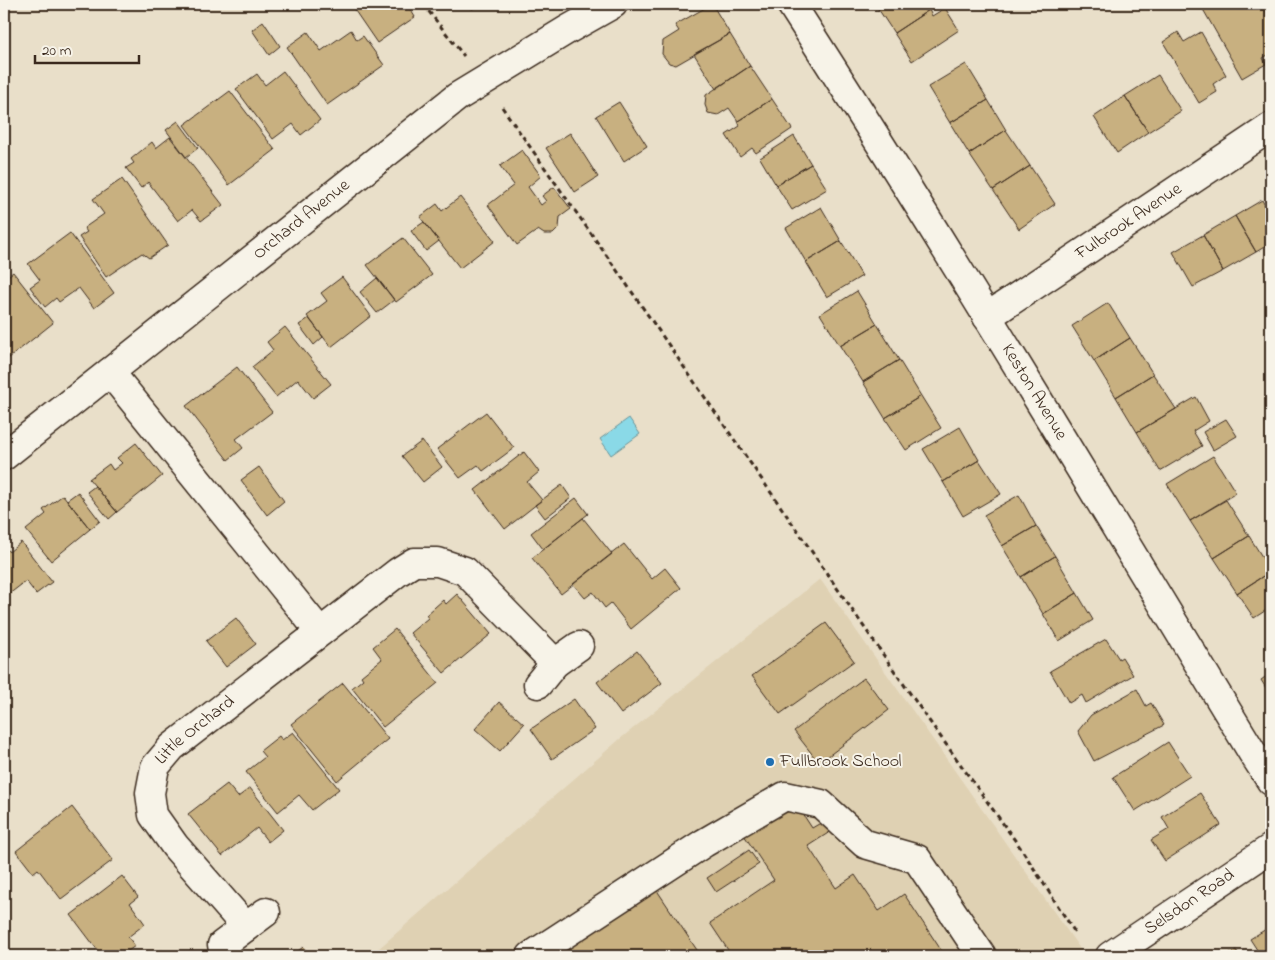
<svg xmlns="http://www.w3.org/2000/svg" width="1275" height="960" font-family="'Indie Flower',sans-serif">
  <rect width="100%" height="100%" fill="#e9dfc9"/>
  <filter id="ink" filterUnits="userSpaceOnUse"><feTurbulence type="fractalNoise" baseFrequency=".02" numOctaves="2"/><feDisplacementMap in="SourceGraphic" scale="10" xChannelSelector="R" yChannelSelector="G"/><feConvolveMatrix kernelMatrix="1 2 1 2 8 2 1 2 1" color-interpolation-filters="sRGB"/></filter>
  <g filter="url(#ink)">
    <path fill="#dfd1b3" d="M820,579L1085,956H370L620,739Z"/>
    <path fill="#8ad9e7" stroke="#6a9397" d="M629,418L640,434L611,455L600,439Z"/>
    <path fill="#c8b080" stroke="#3b2a1e" d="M353,4H407L415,17L377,43L351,5Z
      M469,4H481L472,9Z
      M712,4L730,34L676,65L669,63L662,54L663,41L679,31L675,25Z
      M875,4H924L929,10L894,33Z
      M1200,4H1262L1271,20V53L1263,58L1266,64L1242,78Z
      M945,8L959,30L912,61L894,33L929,10L932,16Z
      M263,21L280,46L269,55L252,30Z
      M351,30L357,40L363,36L384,65L327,105L287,47L308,32L321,51Z
      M1178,32L1184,42L1201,32L1226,75L1213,84L1217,92L1199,103L1163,42Z
      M730,34L750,66L716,89L694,54Z
      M966,64L988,100L950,123L928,87Z
      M750,66L772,99L738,121L729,108L718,115L708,113L705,105L706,95Z
      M283,71L320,120L301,135L293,124L273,139L236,89L257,74L265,85Z
      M1158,75L1181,111L1148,132L1125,96Z
      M230,91L275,150L229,185L184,125Z
      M1125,96L1148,132L1117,153L1094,117Z
      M772,99L792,129L756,153L752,148L740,157L726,135L740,126L738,121Z
      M988,100L1006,130L969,154L950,123Z
      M619,102L647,146L624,161L596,116Z
      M178,121L198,148L186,157L166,130Z
      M1006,130L1030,166L993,190L969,154Z
      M570,133L598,177L575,192L546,148Z
      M794,136L811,164L776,185L760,158Z
      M170,137L223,205L201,221L192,210L178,221L148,182L141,188L126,168L134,163L131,159L152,142L156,148Z
      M522,150L541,176L528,187L541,205L546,201L542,196L554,187L571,209L560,217L559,228L553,234H544L538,230L517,245L488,205L514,185L500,166Z
      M811,164L827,189L792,210L776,185Z
      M1030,166L1055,204L1019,229L993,190Z
      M122,179L168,245L149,258L142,253L106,277L79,237L87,232L84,228L104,214L93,199Z
      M460,197L495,241L460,268L420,217L437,204L442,211Z
      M1262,200L1271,217V243L1256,252L1235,216Z
      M821,207L841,241L806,262L786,228Z
      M1235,216L1256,252L1223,271L1203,235Z
      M424,222L439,241L426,251L411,231Z
      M70,233L114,293L94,308L79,288L59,302L56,298L45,307L30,287L40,280L28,264Z
      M1203,235L1223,271L1193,287L1173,252Z
      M403,238L432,275L396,302L367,265Z
      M841,241L862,276L827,297L806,262Z
      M13,272L53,323L4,362V279Z
      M342,277L371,316L331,347L307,316L327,301L321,293Z
      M377,278L394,300L377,313L360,292Z
      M857,291L877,324L840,346L820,314Z
      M1108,303L1130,338L1094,361L1072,326Z
      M309,318L323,337L314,345L299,325Z
      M877,324L899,360L863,382L840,346Z
      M285,327L331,384L313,398L298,379L276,397L252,367L273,350L267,342Z
      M1130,338L1153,374L1116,397L1094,361Z
      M899,360L921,396L885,418L863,382Z
      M237,367L272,412L236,439L243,448L228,460L186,406Z
      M1153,374L1176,409L1137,432L1116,397Z
      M921,396L941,428L906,450L885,418Z
      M1196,397L1209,421L1193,431L1202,446L1160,471L1137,432Z
      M486,412L514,448L483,471L478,465L460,478L437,449Z
      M1226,419L1237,436L1213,450L1203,432Z
      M960,427L979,460L943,482L923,449Z
      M422,441L442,467L423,482L402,456Z
      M136,443L162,476L117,512L89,479L109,464L113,470L122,463L117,458Z
      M524,452L539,472L527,482L542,500L505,529L475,490Z
      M1213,456L1236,493L1190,521L1167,484Z
      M979,460L1001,494L963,516L943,482Z
      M259,467L284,501L267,515L241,480Z
      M562,485L571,498L545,518L535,505Z
      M95,486L117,512L109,519L87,492Z
      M78,492L100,521L90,529L67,500Z
      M63,495L90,529L51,561L26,530L46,514L43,510Z
      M1019,495L1036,526L1002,546L984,515Z
      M576,498L588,514L543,549L531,533Z
      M1226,500L1249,536L1214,558L1190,521Z
      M583,518L612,554L561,594L532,558Z
      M1036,526L1055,556L1021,577L1002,546Z
      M1249,536L1271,571L1237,593L1214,558Z
      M21,542L52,582L36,594L26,581L4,598V545L9,552Z
      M624,544L652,579L665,568L681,588L631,629L611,603L605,608L593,592L585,598L573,584Z
      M1055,556L1077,593L1043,614L1021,577Z
      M1271,571V607L1254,618L1237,593Z
      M1077,593L1093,620L1059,641L1043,614Z
      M457,594L491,634L444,673L410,633L428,618L426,615L443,600L446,604Z
      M236,618L256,644L226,667L206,641Z
      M826,623L854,661L780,714L752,676Z
      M395,629L438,683L383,727L352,688L363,679L361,676L382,659L373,647Z
      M1106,639L1119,659L1122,657L1133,675L1086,703L1082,695L1069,703L1050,671Z
      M637,651L662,683L621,714L597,682Z
      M1271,673V696L1261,680Z
      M864,678L889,710L819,763L794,731Z
      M343,683L388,739L337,781L291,724Z
      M1137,689L1146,706L1151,703L1164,725L1094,761L1078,731L1091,715Z
      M574,699L595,729L552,759L531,729Z
      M499,702L524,724L500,751L475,729Z
      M293,732L339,789L312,810L299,795L278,812L246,772L265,757L260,751L279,736L282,740Z
      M1168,742L1190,776L1135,811L1113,777Z
      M227,784L238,797L250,788L283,830L268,842L257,828L222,856L188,814Z
      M1200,793L1221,825L1165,861L1151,840L1169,829L1162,817Z
      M795,802L812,828L829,818L836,828L808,846L836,888L855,875L879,911L904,894L945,956H732L710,923L774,880L744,835Z
      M72,807L113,860L61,899L38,869L33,873L16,851Z
      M749,850L759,864L716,892L707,878Z
      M122,876L138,897L130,903L145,924L128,937L135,946L121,956H102L71,915Z
      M652,883L701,956H543Z
      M1271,926V956H1261L1250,939Z
      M303,947L311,956H292Z
      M162,950L167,956H154Z
      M1236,950L1240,956H1226Z"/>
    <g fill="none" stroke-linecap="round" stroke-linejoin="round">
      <g stroke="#3b2a1e" stroke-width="31">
        <g id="minor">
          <path id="s1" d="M791,4C950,250 1100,502 1252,752L1271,781"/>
          <path id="s2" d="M987,317L1271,127"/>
          <path d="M110,372L320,632"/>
          <path id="s3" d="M4,456L457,97L567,30L613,4"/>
          <path d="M538,684L555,663L579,646"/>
          <path id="s4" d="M246,927L175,846L153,815L150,793L155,767L172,747L398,572L414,562H438L465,571L555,663"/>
          <path d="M222,945L266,912"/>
          <path d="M531,956L704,843L785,796L821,804L865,844L917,859L982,956"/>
          <path id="s5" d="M1110,956L1271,848"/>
        </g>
      </g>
      <path stroke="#3b2a1e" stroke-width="3" stroke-dasharray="5 4" stroke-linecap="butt" d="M423,4L464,56
        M502,107L616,269L925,715L1022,850L1076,934"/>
      <use href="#minor" stroke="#f7f3e8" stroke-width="28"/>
    </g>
  </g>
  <circle fill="#1f6fb2" stroke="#f7f3e8" stroke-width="2" cx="770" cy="762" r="5"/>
  <g text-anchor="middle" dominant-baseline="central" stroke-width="4" stroke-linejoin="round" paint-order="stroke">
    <g font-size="18" fill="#3b2a1e" stroke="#f7f3e8">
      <text stroke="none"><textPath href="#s3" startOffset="380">Orchard Avenue</textPath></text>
      <text stroke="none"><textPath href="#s2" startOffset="171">Fulbrook Avenue</textPath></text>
      <text stroke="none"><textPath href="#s1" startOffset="458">Keston Avenue</textPath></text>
      <text stroke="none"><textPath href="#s4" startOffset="249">Little Orchard</textPath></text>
      <text stroke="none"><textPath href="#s5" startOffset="96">Selsdon Road</textPath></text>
    </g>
    <g font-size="18" fill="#3b2a1e" stroke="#f7f3e8" text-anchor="start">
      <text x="780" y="762">Fullbrook School</text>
    </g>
  </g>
  <rect width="1275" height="960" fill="none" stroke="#f7f3e8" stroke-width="20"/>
  <rect x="10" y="10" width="1255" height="940" fill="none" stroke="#3b2a1e" stroke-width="2" filter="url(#ink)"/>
  <path d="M35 55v8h104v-8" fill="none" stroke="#3b2a1e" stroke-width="2.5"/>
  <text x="42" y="55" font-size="15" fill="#3b2a1e" stroke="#f7f3e8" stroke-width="4" paint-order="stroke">20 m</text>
</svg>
